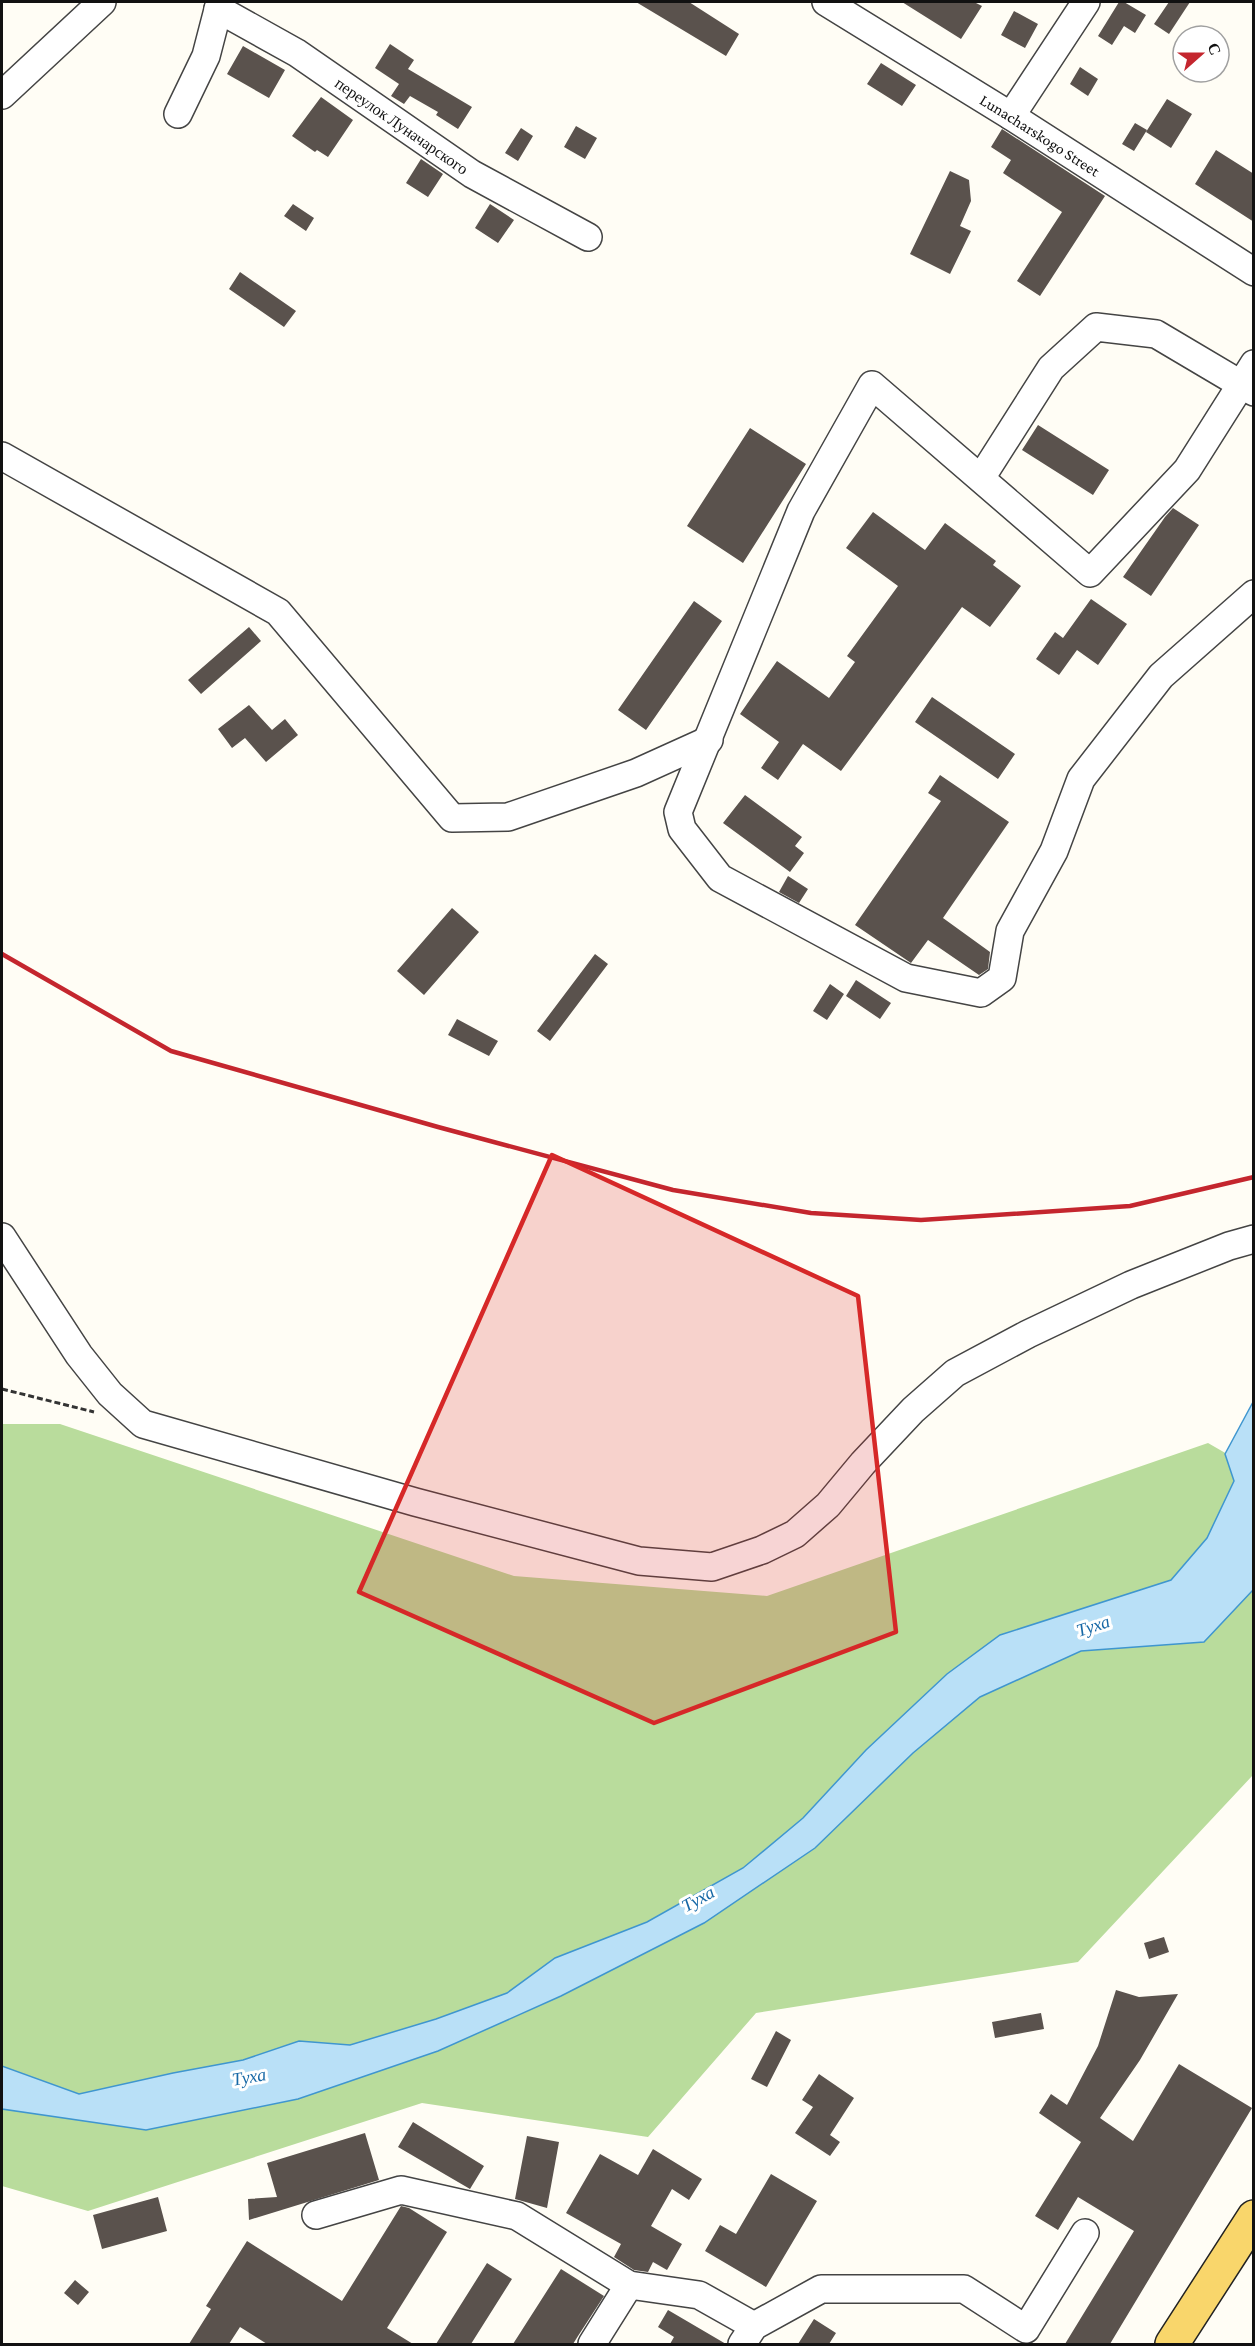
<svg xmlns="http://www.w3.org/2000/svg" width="1255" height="2346" font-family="'Crimson Pro',serif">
  <rect width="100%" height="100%" fill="#fffdf5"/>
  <path fill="#b9dc9c" d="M2,1424H60L514,1576L767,1596L1208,1443L1253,1469V1775L1078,1962L756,2013L648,2137L422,2103L88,2211L2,2186Z"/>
  <path fill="#b9e0f7" stroke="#3f96cf" stroke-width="1.5" d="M1253,1402V1590L1204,1642L1081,1651L980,1697L913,1753L815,1848L704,1923L561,1996L438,2051L298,2099L146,2130L2,2109V2066L79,2094L173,2073L243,2060L299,2041L350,2045L436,2019L507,1993L555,1958L647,1922L743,1868L803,1818L866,1750L947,1674L1000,1635L1171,1580L1207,1538L1234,1481L1225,1454Z"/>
  <path fill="#5a524d" d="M636,2H689L739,34L726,56Z
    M902,2H974L982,6L961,39Z
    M1119,2H1124L1146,15L1135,33L1124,26L1112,45L1098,36Z
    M1169,2H1190L1169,34L1154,24Z
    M1014,11L1038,24L1025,48L1001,35Z
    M390,44L414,60L408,69L472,107L458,129L436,115L438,112L410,96L404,104L391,96L399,84L375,68Z
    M243,46L285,70L269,98L227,74Z
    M881,63L916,85L902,106L867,84Z
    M1080,67L1098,79L1088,96L1070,84Z
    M321,97L353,120L328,157L317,150L315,152L292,136Z
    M1167,99L1192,114L1171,148L1146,132Z
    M1135,123L1147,130L1134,151L1122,144Z
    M576,126L597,138L585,159L564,147Z
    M521,128L533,136L518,161L505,153Z
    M1002,129L1105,196L1040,296L1017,281L1062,212L1003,173L1011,160L991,147Z
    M1216,150L1254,174V222L1195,184Z
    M421,159L443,174L428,197L406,183Z
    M950,171L969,180L971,201L960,226L971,231L950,274L910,254Z
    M293,204L314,218L306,231L284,216Z
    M490,204L514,220L498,243L475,228Z
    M240,272L296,311L284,327L229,289Z
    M1038,425L1109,470L1093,495L1022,450Z
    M750,428L806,464L743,563L687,526Z
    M1173,508L1199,525L1151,596L1123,577L1165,517Z
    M873,512L925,550L945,523L996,561L993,565L1021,586L990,627L962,607L841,771L803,744L778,780L761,768L779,742L740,714L777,661L829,698L855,662L847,656L898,586L846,548Z
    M1091,599L1127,624L1098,665L1077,650L1059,675L1036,659L1055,632L1063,638Z
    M694,601L722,621L646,730L618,710Z
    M249,627L261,641L201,694L188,680Z
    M932,697L1015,754L998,779L915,722Z
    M249,705L272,730L285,719L298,735L266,762L245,738L232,748L218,729Z
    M940,775L1009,822L943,918L990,952L988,969L979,975L928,940L911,963L855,925L941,801L928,793Z
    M745,795L802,837L795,846L804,853L790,872L723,823Z
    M788,876L808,889L799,903L779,892Z
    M452,908L479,932L424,995L397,971Z
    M595,954L608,964L550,1041L537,1031Z
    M856,980L891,1003L880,1019L846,996Z
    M830,984L844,994L827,1020L813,1011Z
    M457,1019L498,1041L489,1056L448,1035Z
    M1164,1937L1169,1952L1149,1959L1144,1943Z
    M1116,1990L1139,1997L1178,1994L1140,2060L1100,2118L1133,2141L1179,2064L1252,2108L1110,2344H1065L1134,2231L1078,2197L1058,2230L1035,2216L1081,2142L1039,2113L1051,2094L1067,2105L1098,2046Z
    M1041,2013L1044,2029L995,2038L992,2022Z
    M776,2031L791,2040L767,2087L751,2079Z
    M819,2074L854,2098L830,2135L840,2142L830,2156L795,2133L813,2107L802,2100Z
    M413,2122L484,2166L470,2189L398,2147Z
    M365,2133L379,2180L249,2220L248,2199L277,2197L267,2163Z
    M527,2136L559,2142L547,2208L515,2199Z
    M653,2149L702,2179L689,2200L672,2189L651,2226L682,2244L667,2270L653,2262L648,2272L634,2270L614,2257L621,2244L566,2213L600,2154L638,2175Z
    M771,2174L817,2201L766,2287L705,2251L720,2225L736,2234Z
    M158,2197L167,2231L102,2249L93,2215Z
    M401,2206L409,2208L447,2232L387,2328L413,2344H267L240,2327L229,2344H189L211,2309L206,2306L247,2241L342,2301Z
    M487,2263L512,2279L471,2344H436Z
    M561,2269L604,2296L578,2336L573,2344H513Z
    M75,2280L89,2292L78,2305L64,2293Z
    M668,2310L726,2344H670L674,2337L658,2327Z
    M814,2319L836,2333L829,2344H798Z"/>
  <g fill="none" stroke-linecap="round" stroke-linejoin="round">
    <g stroke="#444" stroke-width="30">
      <g id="minor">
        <path id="s1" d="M826,2L1011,116L1254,272"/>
        <path id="s2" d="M218,9L297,53L472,174L588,237"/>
        <path d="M2,95L102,2"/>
        <path d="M178,114L206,56L220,2"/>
        <path d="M1011,116L1086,2"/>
        <path d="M1254,364L1187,470L1090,573L872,385L801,511L678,812L682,829L720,878L906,978L981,993L1002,978L1010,931L1054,851L1081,779L1161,676L1254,594"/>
        <path d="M2,456L278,612L452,818L508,817L636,773L709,740"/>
        <path d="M981,478L1051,368L1096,327L1156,334L1254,392"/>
        <path d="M2,1237L79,1355L110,1394L143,1424L415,1502L639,1561L712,1567L762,1550L795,1534L828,1505L863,1463L913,1410L955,1373L1028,1334L1131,1285L1229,1246L1254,1239"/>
        <path d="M316,2215L401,2190L517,2216L629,2285L699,2295L754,2326"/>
        <path d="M592,2344L629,2285"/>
        <path d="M742,2344L754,2326L821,2289H964L1026,2329L1085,2233"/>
      </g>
    </g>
    <g stroke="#222" stroke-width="36">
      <path id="major" d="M1172,2344L1254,2217"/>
    </g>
    <path stroke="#333" stroke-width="3" stroke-dasharray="6 3" stroke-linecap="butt" d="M2,1389L94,1412"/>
    <use href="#minor" stroke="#fff" stroke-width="27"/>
    <use href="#major" stroke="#f9d66b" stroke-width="33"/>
    <path stroke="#c4262e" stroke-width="4.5" d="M2,954L171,1051L438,1127L673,1190L811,1213L921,1220L1130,1206L1254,1177"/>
  </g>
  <path fill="#d62828" fill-opacity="0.2" stroke="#d62828" stroke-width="4.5" stroke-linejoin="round" d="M552,1155L858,1296L896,1632L654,1723L359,1592Z"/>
  <g text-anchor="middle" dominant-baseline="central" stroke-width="6" stroke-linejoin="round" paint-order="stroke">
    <g font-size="16" fill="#111" stroke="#fff">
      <text stroke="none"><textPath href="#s2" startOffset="218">переулок Луначарского</textPath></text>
      <text stroke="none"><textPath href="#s1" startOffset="252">Lunacharskogo Street</textPath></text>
    </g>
    <g font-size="18" font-style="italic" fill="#1768a6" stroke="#fff">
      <text transform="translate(1093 1626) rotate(-18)">Туха</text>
      <text transform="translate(698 1899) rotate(-29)">Туха</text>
      <text transform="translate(249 2077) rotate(-10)">Туха</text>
    </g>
  </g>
  <rect width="1255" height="2346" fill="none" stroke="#111111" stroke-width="6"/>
  <g transform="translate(1201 54) rotate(69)"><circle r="28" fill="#ffffff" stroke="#a0a0a0" stroke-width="1.5"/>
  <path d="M0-4.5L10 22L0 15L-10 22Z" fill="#c4262e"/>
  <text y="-9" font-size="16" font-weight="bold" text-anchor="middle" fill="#111111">С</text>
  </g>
</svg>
